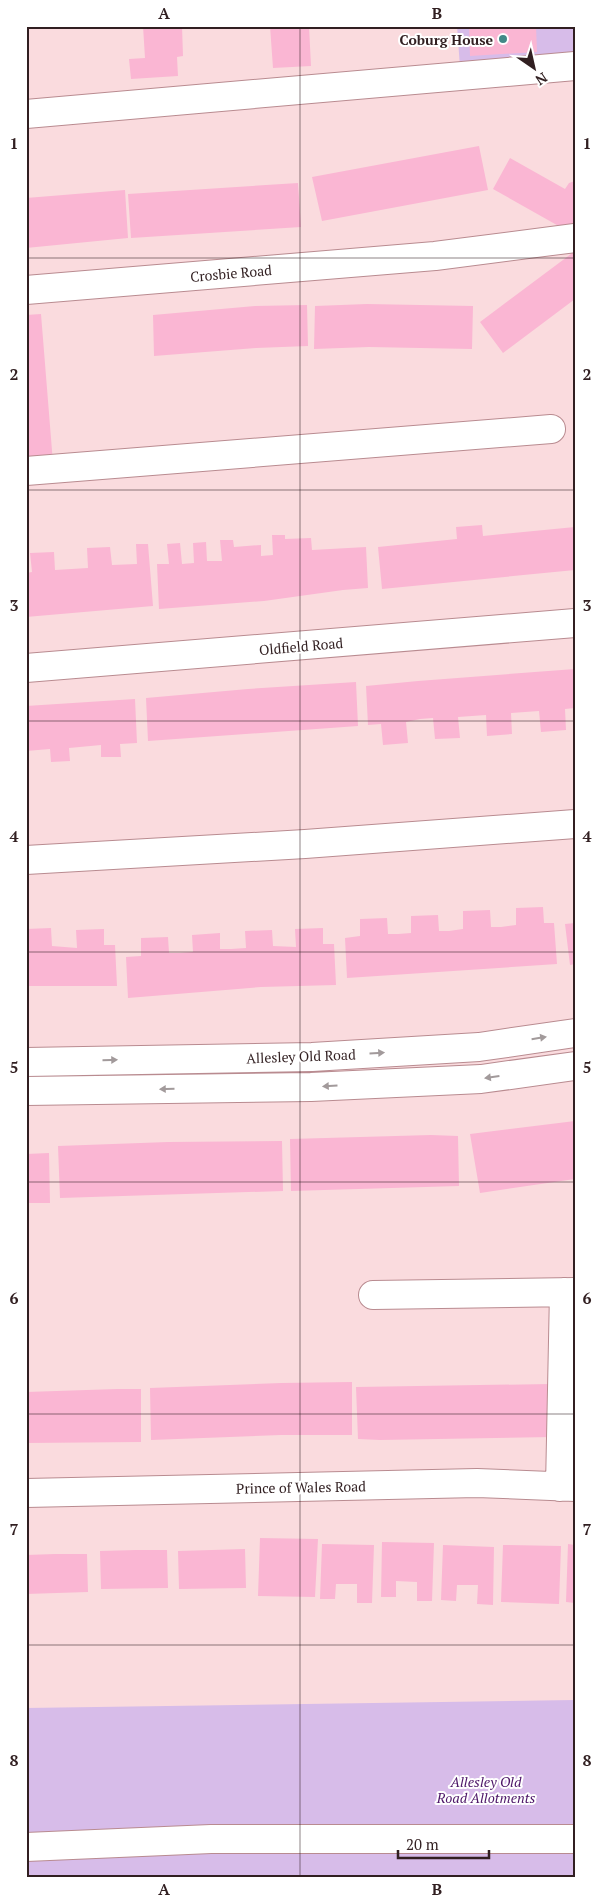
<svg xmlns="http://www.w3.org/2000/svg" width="601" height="1903" font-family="'PT Serif',serif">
  <rect width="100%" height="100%" fill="#fadbde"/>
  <path fill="#d7bce9" d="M457,26H575V55L460,67Z
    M575,1700V1877H26V1708Z"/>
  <path fill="#fab6d3" d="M143,26H182L183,56L177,57L178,76L131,79L129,59L145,58Z
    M270,26H309L311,66L273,68Z
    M469,26H536L537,52L470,56Z
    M479,146L488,190L322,221L312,177Z
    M510,158L565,189L569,183L575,181V227L571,233L493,189Z
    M298,183L301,227L131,238L128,194Z
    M125,190L128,238L26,248V198Z
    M575,251V299L503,353L480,322Z
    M367,304L473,306L472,349L369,347L314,349L315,306Z
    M307,305L308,346L256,348L154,356L153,315L255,306Z
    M41,314L53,463L26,465V315Z
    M482,525L483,536L575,527V570L382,589L378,547L457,539L456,527Z
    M272,535H285V539L311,538L312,550L366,547L368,588L343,590L264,601L159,609L157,564H169L167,544L180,543L182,564L194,563L193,543L206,542L207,561H222L220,540H233L234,547L261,545V556L273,555Z
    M136,544H148L153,606L26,617V573L32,572L30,553L54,552L55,570L88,568L87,548L110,547L112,565L137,564Z
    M575,669V708L565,709L566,730L541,732L539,711L511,713L512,734L487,736L486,715L458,717L460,738L435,739L433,718L420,719L406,722L408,743L383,745L381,724L368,725L366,686L418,681Z
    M356,682L358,726L148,741L146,698L248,689Z
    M135,699L137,743L120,744L121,757H101V745L69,748L70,761L51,762L50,749L26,751V706Z
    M543,907L544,923H554L557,964L347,978L345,938L360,936V919L387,918L388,934H398L411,933V916L438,915L439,931H449L463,929V911L490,910L491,927H501L516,925V908Z
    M575,923V964L570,965L565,924Z
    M51,928L52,946L77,948L76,930L104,929V945H115L117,986H26V929Z
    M323,928V944H334L336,985L261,987L128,998L126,957L141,956V938L168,937L169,953H180L193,952L192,935L220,933V949H231L246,948L245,931L272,930L273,946L296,947L295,929Z
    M575,1121V1179L480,1193L470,1134Z
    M431,1135L458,1136L459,1186L291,1191L290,1139Z
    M282,1141L283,1191L60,1198L58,1146L168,1142Z
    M49,1153L50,1203H26V1154Z
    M352,1382V1435H281L151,1440L150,1388L281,1383Z
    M550,1384L552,1437L380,1440L358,1439L356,1387Z
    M117,1389H141V1442L26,1443V1392Z
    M260,1538L318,1539L315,1597L258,1596Z
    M382,1542L434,1543L432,1601H417V1582L396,1581V1597H381Z
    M322,1544L374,1545L372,1603H357V1584H336L335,1599H320Z
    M568,1544L575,1545V1603L566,1602Z
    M443,1545L494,1547L493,1605L477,1604L478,1585H457L456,1601L441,1600Z
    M503,1545L561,1546L559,1604L501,1602Z
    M245,1549L246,1588L179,1589L178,1551Z
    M136,1550H167L168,1588L101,1589L100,1551Z
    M55,1554H87L88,1592L26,1594V1555Z"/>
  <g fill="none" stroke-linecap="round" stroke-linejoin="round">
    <g stroke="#b98b90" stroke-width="30">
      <path id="minor" d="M26,114L575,66
        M26,290L435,256L575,238
        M26,471L551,429
        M26,668L575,623
        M26,860L305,844L575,824
        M373,1295L575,1292
        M560,1487L564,1292
        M26,1493L477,1483L575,1487
        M26,1847L211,1839H575"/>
    </g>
    <g stroke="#b98b90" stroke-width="30">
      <path id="major" d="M26,1062L312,1057L479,1047L575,1033
        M26,1091L311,1087L481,1079L575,1066"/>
    </g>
    <use href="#minor" stroke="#fff" stroke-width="28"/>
    <use href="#major" stroke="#fff" stroke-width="28"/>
  </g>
  <defs><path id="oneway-solid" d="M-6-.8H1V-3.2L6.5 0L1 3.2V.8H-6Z" transform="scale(1.25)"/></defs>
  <g fill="#a29a9b">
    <use href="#oneway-solid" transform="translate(539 1038) rotate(-9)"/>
    <use href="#oneway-solid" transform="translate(377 1053) rotate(-3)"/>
    <use href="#oneway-solid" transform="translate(110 1060) rotate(-1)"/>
    <use href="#oneway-solid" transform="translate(492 1077) rotate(172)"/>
    <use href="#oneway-solid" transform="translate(330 1086) rotate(177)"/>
    <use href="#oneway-solid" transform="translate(167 1089) rotate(179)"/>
  </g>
  <path fill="none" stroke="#311f21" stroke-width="1" stroke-opacity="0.55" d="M300,26V1877M26,258H575M26,490H575M26,721H575M26,952H575M26,1182H575M26,1414H575M26,1645H575"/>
  <circle fill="#428987" stroke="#fff" stroke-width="2" cx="503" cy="39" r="5"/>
  <g text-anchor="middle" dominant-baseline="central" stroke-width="4" stroke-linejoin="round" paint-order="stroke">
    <g font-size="14" font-weight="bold" fill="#311f21" stroke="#fff" text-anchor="end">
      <text x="493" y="39">Coburg House</text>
    </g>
    <g font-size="14" fill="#311f21" stroke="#fff">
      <text transform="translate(231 273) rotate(-5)">Crosbie Road</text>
      <text transform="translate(301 646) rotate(-5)">Oldfield Road</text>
      <text transform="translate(301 1056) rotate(-2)">Allesley Old Road</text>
      <text transform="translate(301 1487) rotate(-1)">Prince of Wales Road</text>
    </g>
    <g font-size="14" font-style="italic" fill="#4c1567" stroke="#fff">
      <text x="486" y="1781">Allesley Old<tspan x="486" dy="16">Road Allotments</tspan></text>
    </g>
  </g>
  <rect width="601" height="1903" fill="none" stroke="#ffffff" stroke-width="55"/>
  <g transform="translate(534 68) rotate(146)" stroke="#ffffff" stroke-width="4" paint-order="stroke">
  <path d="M0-4L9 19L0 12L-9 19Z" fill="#311f21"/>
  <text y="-8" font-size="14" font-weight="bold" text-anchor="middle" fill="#311f21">N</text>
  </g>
  <path d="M398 1850v8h91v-8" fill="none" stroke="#311f21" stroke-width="2.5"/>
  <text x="406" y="1850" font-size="15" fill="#311f21" stroke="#ffffff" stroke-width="4" paint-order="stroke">20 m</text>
  <rect x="28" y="28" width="546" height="1848" fill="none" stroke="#311f21" stroke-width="2"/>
  <g font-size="16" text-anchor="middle" font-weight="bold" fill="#311f21">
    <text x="164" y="19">A</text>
    <text x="437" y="19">B</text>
    <text x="14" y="149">1</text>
    <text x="587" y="149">1</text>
    <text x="14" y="380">2</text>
    <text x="587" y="380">2</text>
    <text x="14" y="611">3</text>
    <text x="587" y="611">3</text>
    <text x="14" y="842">4</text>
    <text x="587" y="842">4</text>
    <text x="14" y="1073">5</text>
    <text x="587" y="1073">5</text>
    <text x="14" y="1304">6</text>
    <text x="587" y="1304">6</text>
    <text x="14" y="1535">7</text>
    <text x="587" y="1535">7</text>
    <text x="14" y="1766">8</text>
    <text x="587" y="1766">8</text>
    <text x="164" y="1895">A</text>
    <text x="437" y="1895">B</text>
  </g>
</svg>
